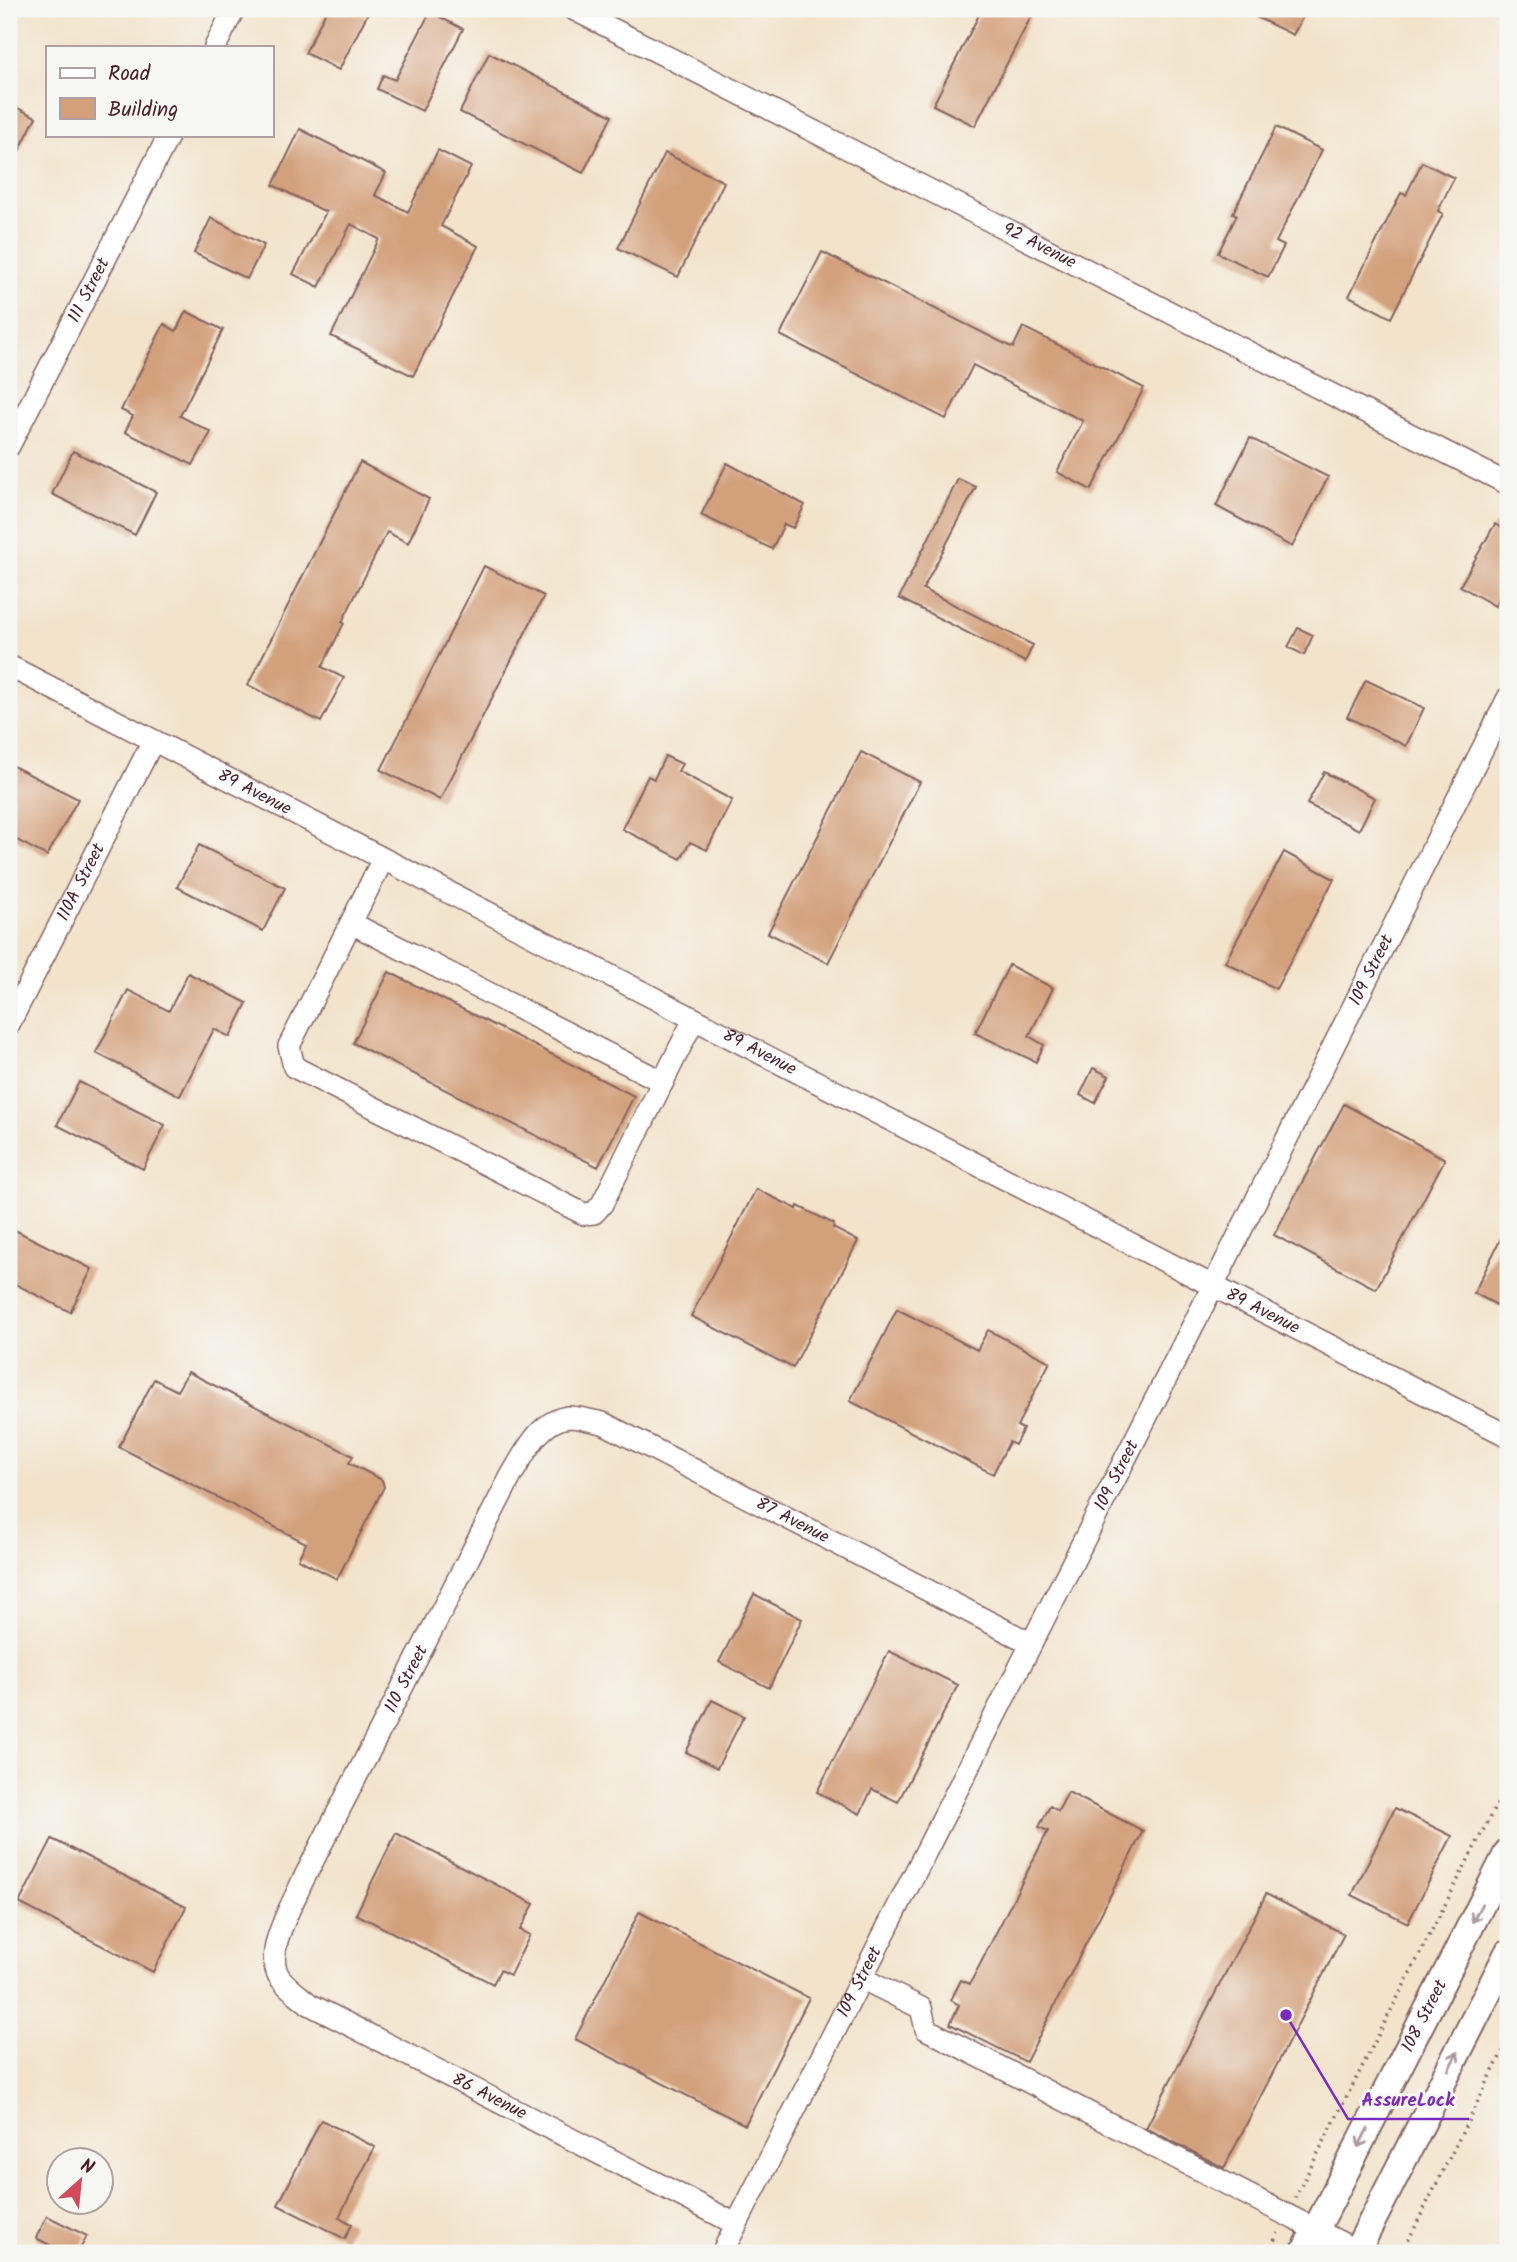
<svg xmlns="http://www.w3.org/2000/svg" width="1517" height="2262" font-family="Kalam,sans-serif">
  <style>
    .building { fill: #d3a07b }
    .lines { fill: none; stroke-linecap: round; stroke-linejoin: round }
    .minor-casing { stroke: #856463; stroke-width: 24 }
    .major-casing { stroke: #856463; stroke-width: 30 }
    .path { stroke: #856463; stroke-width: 3.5; stroke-dasharray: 2 5; stroke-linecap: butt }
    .minor { stroke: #fff; stroke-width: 21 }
    .major { stroke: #fff; stroke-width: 26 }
    .oneway { stroke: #ae9aa0 }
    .labels { text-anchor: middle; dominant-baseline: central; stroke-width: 6; stroke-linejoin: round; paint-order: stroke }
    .street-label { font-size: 18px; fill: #4a1f2b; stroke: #f6f6f2 }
    .leader { fill: none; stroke: #7b2cbf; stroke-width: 2.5 }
    .callout-dot { fill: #7b2cbf; stroke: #f6f6f2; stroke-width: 2.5 }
    .callout-label { font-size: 19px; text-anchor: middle; font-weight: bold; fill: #7b2cbf; stroke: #f6f6f2; stroke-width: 6; stroke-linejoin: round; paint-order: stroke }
  </style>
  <rect width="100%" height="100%" fill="#f6f6f2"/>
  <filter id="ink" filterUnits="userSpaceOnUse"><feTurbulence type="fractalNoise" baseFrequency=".0143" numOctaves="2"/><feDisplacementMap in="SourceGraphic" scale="14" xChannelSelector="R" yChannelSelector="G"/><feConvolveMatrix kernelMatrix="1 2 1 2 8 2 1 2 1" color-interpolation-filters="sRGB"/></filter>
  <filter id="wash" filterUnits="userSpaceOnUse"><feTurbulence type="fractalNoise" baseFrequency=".00686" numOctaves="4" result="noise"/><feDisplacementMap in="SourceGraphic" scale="28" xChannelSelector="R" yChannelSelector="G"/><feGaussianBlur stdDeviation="1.57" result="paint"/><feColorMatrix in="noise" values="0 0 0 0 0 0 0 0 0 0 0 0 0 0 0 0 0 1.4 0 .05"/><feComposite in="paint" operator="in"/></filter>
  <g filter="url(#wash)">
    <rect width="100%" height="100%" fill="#f2e3ca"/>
    <g id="blocks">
      <path class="building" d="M327,9h43l-31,61 -34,-17z
        M982,9h53l-60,117 -42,-21z
        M1240,9h67l-14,26z
        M430,12l33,17 -41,82 -45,-22 6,-14 12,5z
        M489,53l123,63 -29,57 -123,-61z
        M9,104l27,13 -27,54z
        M1276,127l46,23 -46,92 8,4 -16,31 -50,-24 19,-38 -4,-2z
        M300,129l86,44 -11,22 33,17 30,-62 33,17 -30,59 37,20 -65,130 -82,-40 48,-97 -28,-15 -32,63 -26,-13 33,-62 -53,-27z
        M665,153l59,29 -46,95 -60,-29z
        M1422,162l32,16 -16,33 5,3 -52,104 -42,-22 52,-103 5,2z
        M211,218l53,27 -17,34 -53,-26z
        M822,252l191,96 10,-21 121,61 -53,102 -34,-18 26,-51 -110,-56 -27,54 -166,-84z
        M186,311l37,19 -43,86 31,16 -18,33 -68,-33 8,-16 -12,-6 43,-86 12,7z
        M1250,438l78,39 -36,70 -76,-41z
        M73,451l83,41 -21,43 -83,-41z
        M360,462l69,37 -21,44 -21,-11 -45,90 2,1 -22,44 22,11 -23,44 -73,-37z
        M727,463l78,42 -12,23 -9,-4 -12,25 -71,-34z
        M958,479l18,8 -53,102 110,56 -8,17 -126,-64z
        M1495,524l13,8v50l-13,24 -35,-20z
        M484,566l60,30 -104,204 -59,-30z
        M1298,628l15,7 -9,20 -16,-8z
        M1366,680l58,28 -18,38 -59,-29z
        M861,752l59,30 -92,181 -60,-30z
        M665,756l17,8 -4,7 54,29 -25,50 -17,-8 -9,17 -59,-30 26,-53 6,3z
        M9,764l69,35 -31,57 -38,-20z
        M1324,772l51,26 -16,32 -52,-26z
        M199,845l86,43 -22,43 -86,-44z
        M1284,852l50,27 -58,110 -51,-27z
        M1009,965l44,23 -24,48 15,9 -8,17 -61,-29z
        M389,972l245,124 -36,71 -245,-124z
        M188,973l59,30 -17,34 -16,-8 -34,67 -84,-43 32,-63 41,21z
        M1093,1068l16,8 -14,27 -15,-8z
        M79,1082l86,43 -22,44 -86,-44z
        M1344,1104l101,55 -69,130 -102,-54z
        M756,1189l41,20 1,-3 36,18 -1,4 25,13 -65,127 -102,-52z
        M1508,1224v87l-34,-18z
        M9,1227l83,42 -22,43 -61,-31z
        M897,1309l80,41 11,-20 62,32 -33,64 6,3 -8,16 -6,-3 -16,32 -143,-73z
        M188,1372l165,84 -4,7 33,17 2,7 -47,92 -39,-20 8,-16 -187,-96 35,-68 23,12z
        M754,1594l48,25 -33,69 -50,-26z
        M889,1651l69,34 -60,117 -26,-13 -12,25 -43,-22z
        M712,1700l32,16 -27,52 -31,-16z
        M1068,1792l75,39 -117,231 -76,-38 9,-19 -8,-5 10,-20 9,4 78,-153 -9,-4 11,-21 8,5z
        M1395,1808l57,28 -44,87 -56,-28z
        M396,1833l138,71 -14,26 10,5 -20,40 -10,-5 -7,14 -137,-70z
        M52,1839l134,68 -33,65 -134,-69z
        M1266,1894l78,40 -120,234 -78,-40z
        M639,1912l170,86 -64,127 -170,-86z
        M321,2120l54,27 -36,70 13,7 -7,15 -67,-34z
        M47,2216l40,20 -9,17h-13l-29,-15z"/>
    </g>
  </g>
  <g filter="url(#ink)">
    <use href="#blocks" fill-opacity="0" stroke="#856463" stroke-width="2"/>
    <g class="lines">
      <defs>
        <g id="minor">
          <path id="s1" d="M573,9l935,475"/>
          <path d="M215,47l19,-38"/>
          <path id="s2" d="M9,446l160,-311"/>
          <path id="s3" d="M9,666l1204,620 295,150"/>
          <path d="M383,859l-94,187 5,21 290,147 10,-1 8,-9 92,-185"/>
          <path d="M351,923l312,159"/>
          <path id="s4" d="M9,1024l144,-283"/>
          <path d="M861,1978l60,30 5,21 431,222"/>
          <path id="s5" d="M736,2224l-427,-220c-9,-8 -21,-16 -28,-25 -20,-24 11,-73 21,-97l209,-406c13,-21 28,-56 58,-59 10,0 23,4 34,6l427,220"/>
          <path id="s6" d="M722,2253l491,-967 295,-588"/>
        </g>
        <g id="major">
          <path id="s7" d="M1304,2253l204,-401"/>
          <path d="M1356,2253l152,-300"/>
        </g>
      </defs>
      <use href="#minor" class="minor-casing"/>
      <use href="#major" class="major-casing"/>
      <path class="path" d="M1295,2198l197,-385 16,-27
        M1268,2253l10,-20
        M1402,2253l106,-212"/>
      <use href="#minor" class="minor"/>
      <use href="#major" class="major"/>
    </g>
    <defs><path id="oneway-shaft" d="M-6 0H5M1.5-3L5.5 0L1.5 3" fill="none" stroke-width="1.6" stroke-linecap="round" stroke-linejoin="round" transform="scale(1.75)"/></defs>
    <g class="oneway">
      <use href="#oneway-shaft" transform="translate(1477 1913) rotate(117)"/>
      <use href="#oneway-shaft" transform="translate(1453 2061) rotate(-63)"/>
      <use href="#oneway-shaft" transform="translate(1363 2138) rotate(117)"/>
    </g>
  </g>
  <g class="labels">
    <g class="street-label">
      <text stroke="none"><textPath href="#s1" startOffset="523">92 Avenue</textPath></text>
      <text stroke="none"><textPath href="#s2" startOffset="175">111 Street</textPath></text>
      <text stroke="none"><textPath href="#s3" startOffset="276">89 Avenue</textPath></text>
      <text stroke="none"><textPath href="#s4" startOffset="159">110A Street</textPath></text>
      <text stroke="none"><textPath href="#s6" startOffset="1438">109 Street</textPath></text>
      <text stroke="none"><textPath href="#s3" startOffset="844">89 Avenue</textPath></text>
      <text stroke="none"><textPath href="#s3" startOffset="1410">89 Avenue</textPath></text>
      <text stroke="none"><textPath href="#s6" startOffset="872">109 Street</textPath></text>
      <text stroke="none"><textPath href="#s5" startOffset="1412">87 Avenue</textPath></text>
      <text stroke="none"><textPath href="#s5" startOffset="850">110 Street</textPath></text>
      <text stroke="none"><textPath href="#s6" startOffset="304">109 Street</textPath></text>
      <text stroke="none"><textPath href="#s7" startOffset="266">108 Street</textPath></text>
      <text transform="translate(489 2097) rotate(27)">86 Avenue</text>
    </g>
  </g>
  <path class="leader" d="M1286 2015L1348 2119H1469"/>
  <circle class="callout-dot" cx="1286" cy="2015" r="7"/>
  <g class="callout-label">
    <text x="1408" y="2106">AssureLock</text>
  </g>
  <rect width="1517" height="2262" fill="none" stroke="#f6f6f2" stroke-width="35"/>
  <rect x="46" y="46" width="228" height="91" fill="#f6f6f2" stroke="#b1a0a2" stroke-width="2"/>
  <rect x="60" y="68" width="35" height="10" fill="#ffffff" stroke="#b1a0a2" stroke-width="2"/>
  <text x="108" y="80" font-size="21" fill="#4a1f2b">Road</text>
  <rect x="60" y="98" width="35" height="21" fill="#d3a07b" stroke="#b1a0a2" stroke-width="2"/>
  <text x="108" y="116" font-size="21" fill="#4a1f2b">Building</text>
  <g transform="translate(80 2181) rotate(27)"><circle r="33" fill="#f6f6f2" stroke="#b1a0a2" stroke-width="2"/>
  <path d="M0-5L12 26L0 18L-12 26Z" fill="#d1495b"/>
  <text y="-10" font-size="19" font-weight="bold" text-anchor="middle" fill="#4a1f2b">N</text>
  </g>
</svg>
